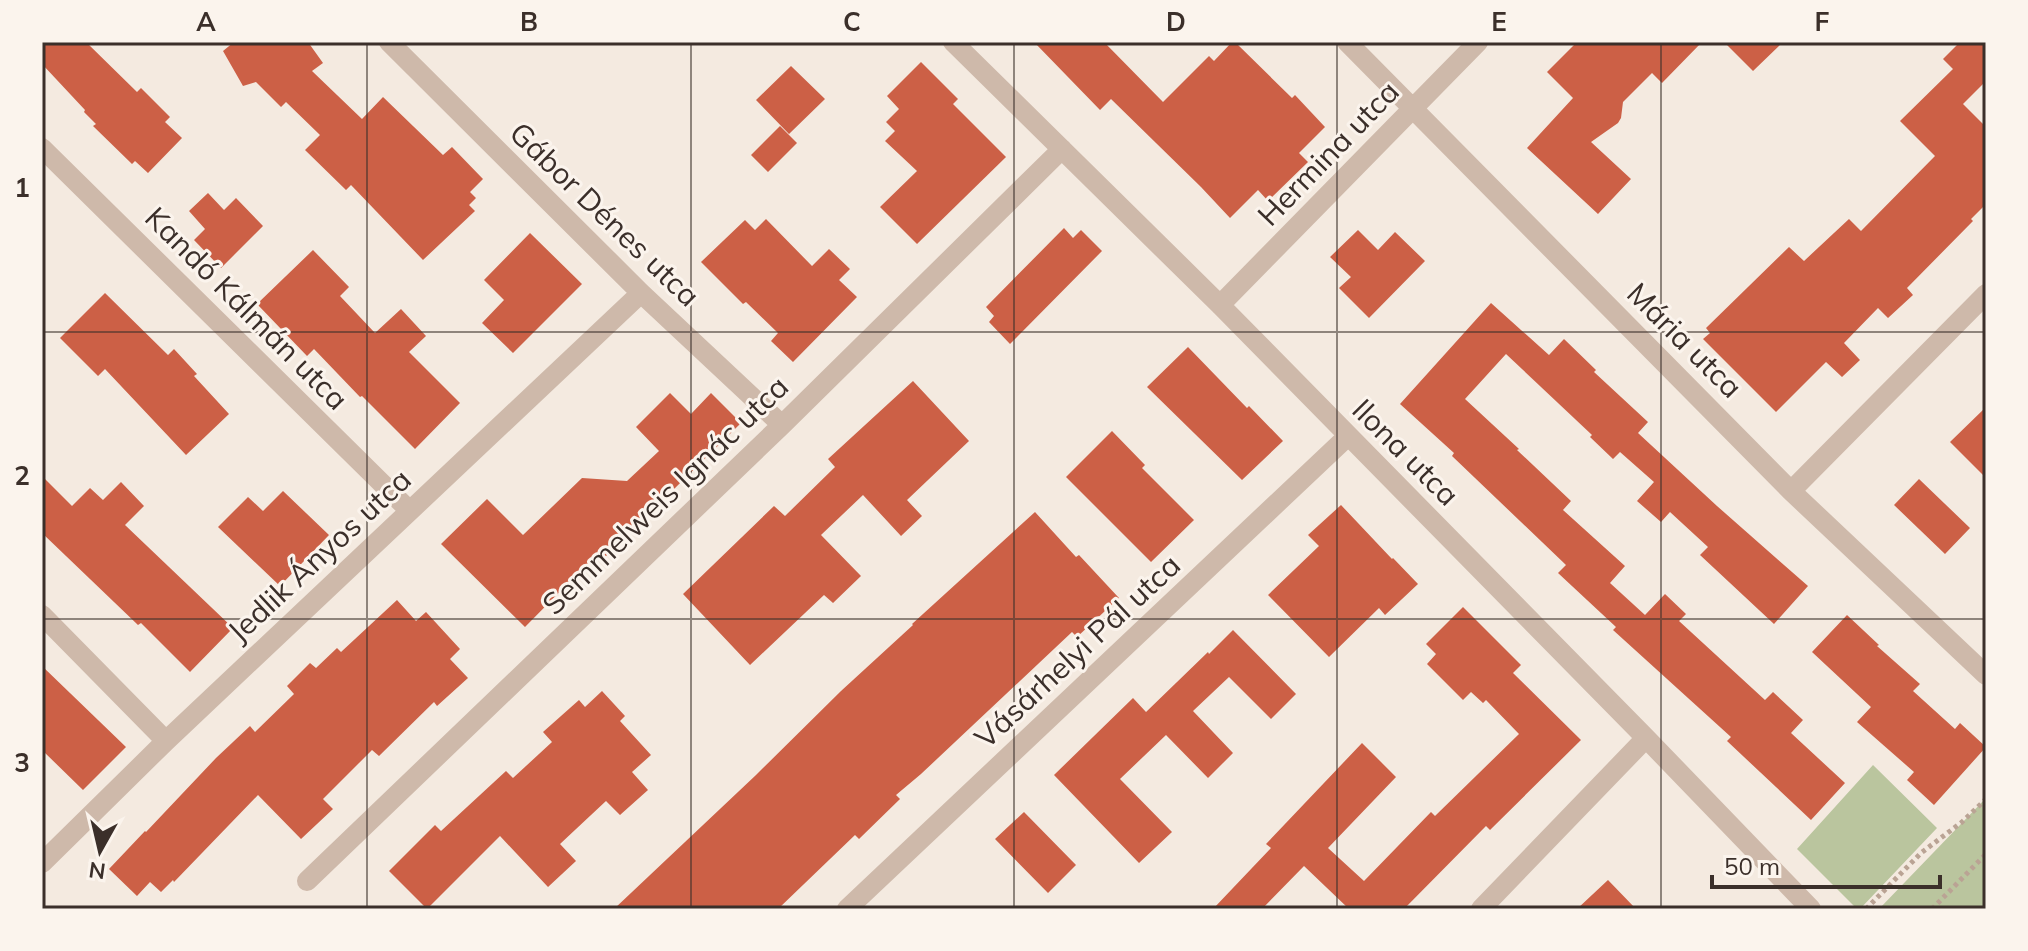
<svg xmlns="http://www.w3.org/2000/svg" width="2028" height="951" font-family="Mulish,sans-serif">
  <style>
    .green { fill: #bac59e }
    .building { fill: #cc6046 }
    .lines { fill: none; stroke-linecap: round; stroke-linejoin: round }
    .path { stroke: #baa394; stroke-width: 5; stroke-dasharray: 4 4; stroke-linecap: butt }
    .minor { stroke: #ceb9aa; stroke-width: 20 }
    .grid { fill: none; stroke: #3b2f2a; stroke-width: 2; stroke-opacity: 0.55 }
    .labels { text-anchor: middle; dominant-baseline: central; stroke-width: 6; stroke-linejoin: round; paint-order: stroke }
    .street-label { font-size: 30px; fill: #3b2f2a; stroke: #fbf4ed }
    .neatline { fill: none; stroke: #3b2f2a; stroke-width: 3 }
    .grid-label { font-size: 26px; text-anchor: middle; font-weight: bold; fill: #3b2f2a }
  </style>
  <rect width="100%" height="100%" fill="#f4eae0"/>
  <path class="green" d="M1873,765l64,63 -77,81h-3l-60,-60z
    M1986,798v111h-107z"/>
  <path class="building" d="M42,42h44l51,50 4,-4 29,29 -5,5 17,16 -34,35 -13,-12 -3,3 -39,-38 3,-2 -12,-12 1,-2 -43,-46z
    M234,42h74l15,21 -11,8 50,48 21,-22 60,58 9,-8 31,32 -13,13 6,6 -7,7 6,6 -52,49 -72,-75 -5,5 -41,-40 15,-15 -34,-33 -5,5 -25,-25 -13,4 -20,-35z
    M1034,42h70l59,60 46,-46 5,5 18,-19h3l57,56 3,-3 30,32 -26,26 9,9 -40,39 -10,-11 -28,28 -29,-31 -90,-88 -11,11z
    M1577,42h125l-40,41 -10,-10 -29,29 -2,16 -3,5 -27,19 40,37 -33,35 -71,-66 46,-50 -26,-26z
    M1724,42h59l-30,29z
    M1960,42h26v39l-23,23 23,23v77l-15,15 2,2 -66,67 6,7 -25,23 -10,-10 -34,35 16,17 -18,17 -16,-15 -50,50 -73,-73 7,-6 -4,-5 83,-81 15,14 45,-42 12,12 74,-75 -35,-35 53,-52 -10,-10z
    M921,62l37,37 -5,5 53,53 -89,87 -37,-37 37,-36 -32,-30 10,-10 -9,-9 13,-13 -12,-13z
    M791,66l34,33 -36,35 -33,-34z
    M780,126l17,17 -29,29 -17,-17z
    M208,193l16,17 12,-12 27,28 -42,42 -27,-28 11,-11 -16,-18z
    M766,219l46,47 17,-17 21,20 -11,11 18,17 -64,65 -22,-21 7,-8 -32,-31 -3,2 -42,-42 44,-42 10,10z
    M1064,228l9,10 8,-8 21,21 -92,93 -21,-22 5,-6 -8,-9z
    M1358,230l20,20 17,-18 30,29 -56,57 -30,-30 12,-11 -21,-20z
    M530,233l52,51 -69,69 -31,-30 22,-23 -20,-20z
    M313,250l36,37 -9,9 35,37 26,-24 25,27 -17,16 51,51 -45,46 -53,-53 -2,1 -46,-48 -7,7 -50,-52z
    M105,293l63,62 6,-6 23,25 -3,2 35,38 -43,41 -81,-86 -7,7 -38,-38z
    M1491,303l58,52 15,-16 32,31 -2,2 54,50 -10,11 79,73 91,80 -34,38 -74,-69 8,-8 -38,-35 -9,10 -24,-21 17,-19 -34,-30 -7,7 -23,-22 2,-2 -86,-81 -41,45 54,50 -2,1 54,51 -8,9 62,56 -15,17 35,32 20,-21 21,20 -7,7 86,79 8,-8 30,28 -12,13 54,50 -34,37 -84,-79 4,-4 -118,-107 3,-3 -58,-54 8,-8 -114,-109 2,-3 -54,-49z
    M1188,347l59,61 2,-2 34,35 -41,39 -95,-93z
    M913,381l56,60 -62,59 15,16 -21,20 -38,-41 -42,40 40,41 -28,27 -9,-8 -74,70 -67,-71 91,-88 11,10 50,-49 -7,-8z
    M670,393l21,21 20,-21 30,30 -139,137 -5,-6 -72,73 -84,-83 46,-45 36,36 59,-57 45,3 32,-30 -23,-24z
    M1986,407v71l-36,-36z
    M1112,431l33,34 -3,3 52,52 -43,42 -85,-85z
    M42,476l30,30 18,-18 13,12 18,-18 23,24 -19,19 108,103 -43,44 -49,-49 -3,2 -96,-92z
    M1919,479l51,49 -25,26 -51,-49z
    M283,491l46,44 -49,51 -62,-59 30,-30 15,14z
    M1341,505l51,54 1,-1 25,26 -33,31 -6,-7 -50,49 -61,-62 51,-49 -11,-11z
    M1035,512l41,45 3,-2 40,43 -42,39 -5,-5 -151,142 -25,21 4,4 -41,40 -4,-4 -77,74h-164l142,-134 85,-84 72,-66 -1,-1z
    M397,600l19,21 10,-9 34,37 -10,10 18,19 -31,28 -3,-4 -55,54 -7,-6 -49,49 10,10 -32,30 -43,-44 -84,87 -1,-2 -12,12 -11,-10 -13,14 -28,-27 36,-38 1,1 70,-74 34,-32 5,6 39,-38 -7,-8 23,-23 6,5 21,-20 4,4z
    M1463,607l58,58 -8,8 68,67 -91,90 -4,-4 -82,83h-55l-45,-43 -42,43h-49l58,-61 -5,-4 96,-101 34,34 -68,71 36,33 67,-69 4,4 84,-82 -33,-34 -3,3 -12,-11 -8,8 -36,-36 9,-10 -10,-10z
    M1847,615l32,30 -2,1 43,38 -7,7 42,38 5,-6 26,24 -52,58 -27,-25 7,-8 -57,-50 14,-15 -59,-55z
    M1233,630l63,64 -25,25 -42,-42 -36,34 40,42 -25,25 -42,-43 -46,44 52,53 -33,31 -85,-88 79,-77 13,14 62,-60 1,2z
    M42,666l84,81 -43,43 -41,-40z
    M602,691l23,25 -5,5 31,34 -19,17 16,18 -28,25 -14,-14 -46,43 16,17 -28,26 -48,-51 -73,73 -38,-38 46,-46 6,6 65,-60 7,7 39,-36 -9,-10 36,-32 6,7z
    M1024,812l52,53 -28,28 -53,-54z
    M1608,880l28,29h-59z"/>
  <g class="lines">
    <path class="path" d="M1866,909l55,-56 41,-31 24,-23
      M1932,909l54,-55"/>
    <path class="minor" d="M389,42l252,251 141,132
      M953,42l267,263 426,433 165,171
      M1347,42l444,449 195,184
      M42,148l368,363
      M1220,305l258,-263
      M1791,491l195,-197
      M42,615l124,126
      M42,863l124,-122 475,-448
      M307,881l475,-456 280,-276
      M847,909l501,-473
      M1481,909l165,-171"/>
  </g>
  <path class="grid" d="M367,42v867M691,42v867M1014,42v867M1337,42v867M1661,42v867M42,332h1944M42,619h1944"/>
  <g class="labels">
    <g class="street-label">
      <text transform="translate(1328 153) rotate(-46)">Hermina utca</text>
      <text transform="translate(605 214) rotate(44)">Gábor Dénes utca</text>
      <text transform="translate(247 308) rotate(45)">Kandó Kálmán utca</text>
      <text transform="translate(1685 340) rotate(45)">Mária utca</text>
      <text transform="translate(1406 452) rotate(45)">Ilona utca</text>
      <text transform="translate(665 495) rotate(-44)">Semmelweis Ignác utca</text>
      <text transform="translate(319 555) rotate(-43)">Jedlik Ányos utca</text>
      <text transform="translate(1077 651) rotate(-43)">Vásárhelyi Pál utca</text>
    </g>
  </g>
  <rect width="2028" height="951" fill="none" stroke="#fbf4ed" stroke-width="88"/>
  <g transform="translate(100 851) rotate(188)" stroke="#fbf4ed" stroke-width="6" paint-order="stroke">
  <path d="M0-6L14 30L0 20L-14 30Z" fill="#3b2f2a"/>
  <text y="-12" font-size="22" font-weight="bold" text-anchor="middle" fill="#3b2f2a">N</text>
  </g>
  <path d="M1712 875v12h228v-12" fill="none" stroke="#3b2f2a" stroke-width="4"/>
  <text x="1724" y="875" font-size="24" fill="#3b2f2a" stroke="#fbf4ed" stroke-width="6" paint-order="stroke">50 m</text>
  <rect x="44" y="44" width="1940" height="863" class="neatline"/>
  <g class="grid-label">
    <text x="206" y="31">A</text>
    <text x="529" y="31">B</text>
    <text x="852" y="31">C</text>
    <text x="1176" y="31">D</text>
    <text x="1499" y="31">E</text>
    <text x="1822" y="31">F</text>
    <text x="22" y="197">1</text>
    <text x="22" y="485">2</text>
    <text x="22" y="772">3</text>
  </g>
</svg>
